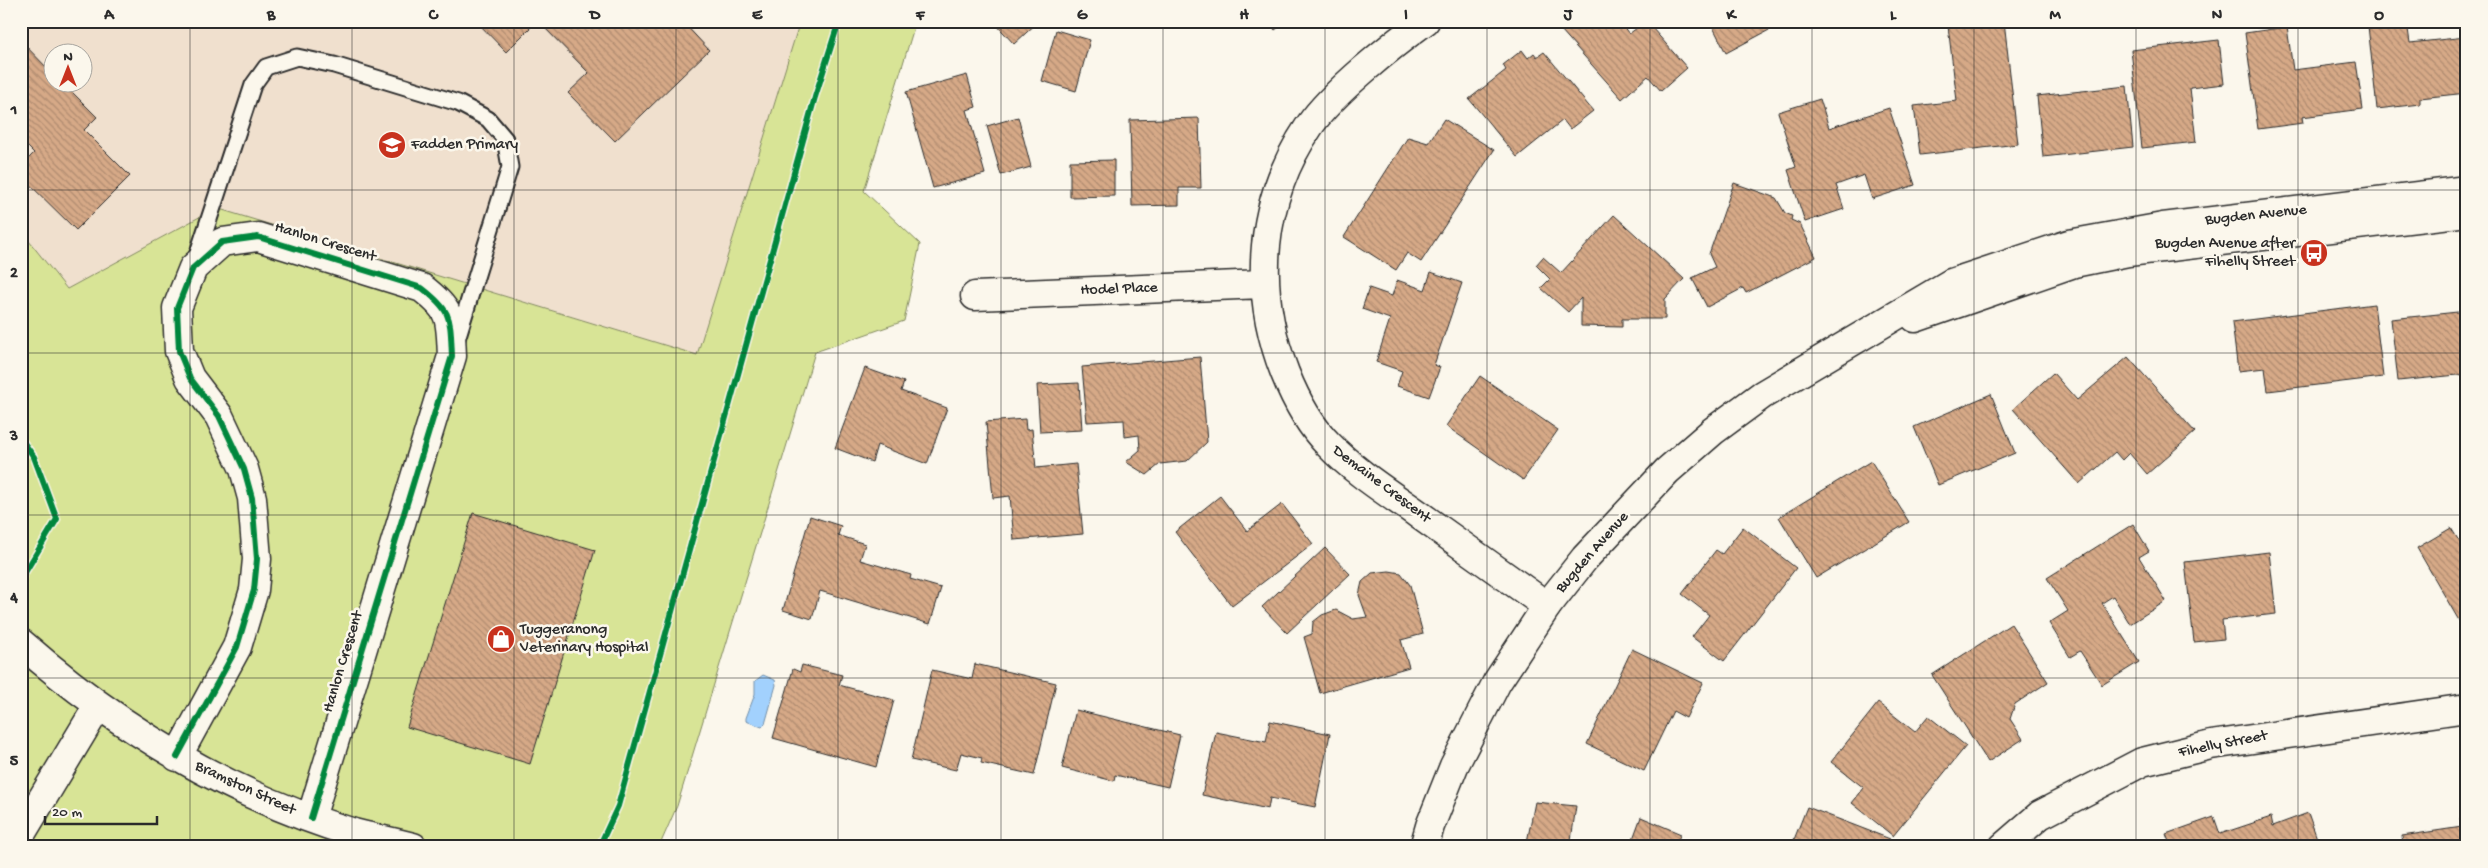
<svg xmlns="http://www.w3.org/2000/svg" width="2488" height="868" font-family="'Gochi Hand',sans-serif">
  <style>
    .built { fill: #f0e0ce; fill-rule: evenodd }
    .park { fill: #d8e496; stroke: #828860 }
    .water { fill: #a2d1fd; stroke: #728fa9 }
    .building { fill: url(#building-back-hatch); stroke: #2b2b2b }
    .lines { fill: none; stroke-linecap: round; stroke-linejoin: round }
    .service-casing { stroke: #2b2b2b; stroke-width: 19 }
    .minor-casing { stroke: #2b2b2b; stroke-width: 31 }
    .tertiary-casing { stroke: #2b2b2b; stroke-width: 31 }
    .service { stroke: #fbf7ec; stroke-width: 15 }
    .minor { stroke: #fbf7ec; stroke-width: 28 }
    .tertiary { stroke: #fbf7ec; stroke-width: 28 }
    .cycleway-casing { stroke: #fbf7ec; stroke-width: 9 }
    .cycleway { stroke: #00873e; stroke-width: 6 }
    .grid { fill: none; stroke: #2b2b2b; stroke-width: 1; stroke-opacity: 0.55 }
    .labels { text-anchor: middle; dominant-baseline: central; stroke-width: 5; stroke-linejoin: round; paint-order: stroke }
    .poi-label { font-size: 16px; fill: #2b2b2b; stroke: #fbf7ec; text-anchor: start }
    .street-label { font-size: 16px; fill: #2b2b2b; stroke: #fbf7ec }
    .neatline { fill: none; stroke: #2b2b2b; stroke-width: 2 }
    .grid-label { font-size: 16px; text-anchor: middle; font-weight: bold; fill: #2b2b2b }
  </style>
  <defs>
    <pattern id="building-back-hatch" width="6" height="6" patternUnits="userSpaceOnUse" patternTransform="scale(1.25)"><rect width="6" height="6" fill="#d6a987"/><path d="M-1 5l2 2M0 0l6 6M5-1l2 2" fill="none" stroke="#ae8a6f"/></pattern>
  </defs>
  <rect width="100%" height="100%" fill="#fbf7ec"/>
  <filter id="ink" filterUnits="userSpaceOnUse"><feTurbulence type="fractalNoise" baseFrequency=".02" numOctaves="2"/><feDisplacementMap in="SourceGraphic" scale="10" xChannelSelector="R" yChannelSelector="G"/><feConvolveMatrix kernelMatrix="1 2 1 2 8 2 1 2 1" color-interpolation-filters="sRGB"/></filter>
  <g filter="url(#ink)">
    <path class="built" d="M21,21h779l-103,334 -481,-147 -149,81 -46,-58zM52,52h30v30h-30z"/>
    <path class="park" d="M800,21h116l-52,170 56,53 -16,77 -89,31 -138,454 -18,41h-638v-616l46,58 149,-81 481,147z"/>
    <path class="water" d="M763,675l12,5 1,5 -11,39 -3,3 -16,-6v-3l9,-24v-13z"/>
    <path class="building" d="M476,21h61l-31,31z
      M538,21h144l27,29 -94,91 -47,-48 21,-20z
      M993,21h46l-25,23z
      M1177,21h10l-6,5z
      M1268,21h19l-12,9z
      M1571,21h48l10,13 17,-13 41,47 -26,23 -13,-15 -26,23 -61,-69z
      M1710,21h76l-60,32z
      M1992,21h12l14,123 -98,11 -6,-49 43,-5 -9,-75z
      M2407,22l3,21 56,-6 1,56 -47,5v6l-43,5 -9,-83z
      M2287,27l6,43 63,-8 7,47 -61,8 1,6 -45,6 -13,-96z
      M1056,30l34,10 -14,51 -34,-10z
      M2219,40l5,44 -34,4 6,54 -54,6 -11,-98z
      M21,41l31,32v9h10l35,35 -13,13 46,46 -54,54 -55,-54v-10l13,-13 -13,-13z
      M1522,50l6,8 6,-5 3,4 7,-5 49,59 -23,18 -7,-9 -46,37 -48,-58 37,-29 -3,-5z
      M967,75l9,32 -9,3 18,64 -52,14 -27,-96z
      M2127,86l6,61 -90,10 -6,-61z
      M1820,99l9,29 60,-20 26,77 -43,14 -8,-24 -28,10 8,24 -39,13 -17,-52 8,-3 -18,-55z
      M1018,117l13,50 -30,8 -14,-49z
      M1199,118l2,70h-22v17l-47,1 -2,-86z
      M1444,119l50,31 -73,112 -14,-9 -11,17 -52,-33 64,-100 20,6z
      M1114,160v36l-44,1v-36z
      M1734,183l42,15 9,15 7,3 -1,4 9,4 16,33 -70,36 -3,-5 -36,19 -15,-29 23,-11 -6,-13z
      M1614,215l70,64 -19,20v20h-43v8l-41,-1v-28l-13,14 -27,-24 9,-9 -14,-14 7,-8 18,16z
      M1431,272l31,11 -28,82 6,2 -11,30 -32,-11 5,-15 -26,-9 14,-43 -28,-10 7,-21 23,8 5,-16 28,10z
      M2374,304l9,73 -115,14 -3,-23 -27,3 -6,-49z
      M2467,311v63l-69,7 -7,-62z
      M1200,357l7,85 -20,19 -27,3 -13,11 -21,-13 14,-12 -1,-15 -14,2 -1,-17 -37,2 -5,-55z
      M2128,357l67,75 -48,42 -18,-21 -7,7 -7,-8 -36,32 -66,-75 40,-36 24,27z
      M865,368l39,14 -3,9 46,17 -20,56 -50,-19 -5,17 -37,-14z
      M1480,376l78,54 -35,50 -77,-54z
      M1079,383l3,47 -42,2 -3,-47z
      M1991,394l24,59 -77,32 -24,-58z
      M1025,419l1,11 6,-1 4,39 40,-4 7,70 -69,6 -4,-44 -17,2 -7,-76z
      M1871,461l38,61 -93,56 -37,-61z
      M1220,496l27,35 35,-27 31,40 -81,62 -57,-74z
      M473,513l122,37 -65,214 -123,-37z
      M810,516l31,10 -3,9 27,9 -5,16 51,15 -1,4 31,9 -11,36 -110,-33 -8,28 -29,-9z
      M2133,524l16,27 -10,6 27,44 -36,23 -17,-28 -11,7 37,59 -37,23 -22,-34 -10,6 -21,-34 19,-12 -21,-33z
      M1743,527l53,41 -72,93 -32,-24 17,-22 -27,-21 34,-44 6,4z
      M2451,528l16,26v67l-6,3 -44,-76z
      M1325,548l25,26 -63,59 -25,-26z
      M2269,552l7,62 -54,6 2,19 -30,3 -9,-80z
      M1389,571l12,2 9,12 13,49 -22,6 8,27 -89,26 -16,-56 8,-3 1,-12 9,-7 14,-5 17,9 14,-2 -8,-22 3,-13 10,-9z
      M2011,624l37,58 -33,22 -5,15 13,20 -35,23 -56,-87z
      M1632,649l71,34 -17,35 -13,-7 -29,60 -57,-27z
      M975,664l81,19 -22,92 -53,-12 1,-5 -21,-5 -5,17 -45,-10 21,-90 40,9z
      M802,665l40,10 -3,10 55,15 -18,67 -103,-29 20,-69 7,3z
      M1878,703l37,29 13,-16 38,30 -73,90 -41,-33 12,-15 -33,-26z
      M1076,710l104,25 -12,52 -53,-12 -1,6 -52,-13z
      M1270,721l60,13 -15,73 -45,-9 -2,11 -66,-14 14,-63 50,10z
      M1535,802l41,4 -6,41h-44z
      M1807,807l83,32 -3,8h-96z
      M2308,813l12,34h-149l-5,-13 48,-17 6,17 51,-17 2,9z
      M1641,817l40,17 -7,13h-44z
      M2467,817v30h-64l-1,-11 60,-9 -2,-9z"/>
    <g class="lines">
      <defs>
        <path id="service" d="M195,262l58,-177 13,-18 31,-10 37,8 124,38 30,16 17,20 5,28 -53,172"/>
        <path id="minor" d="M1425,21c-33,24 -92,71 -115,104 -51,75 -58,164 -25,248 10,25 24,52 44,72 26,27 58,47 89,69 43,31 86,61 129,92
          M975,296l288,-12
          M21,643c97,85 210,153 333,190 20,5 40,9 59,14
          M177,757l60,-110 17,-57 3,-31 -5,-61 -8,-29 -25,-53 -29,-38 -11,-27 -2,-43 16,-40 29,-26 36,-5 164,51c31,24 28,30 30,68l-141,462
          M21,834l77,-128
          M2003,847l37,-32 102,-53 69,-17 256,-37"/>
        <path id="tertiary" d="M1915,318l159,-55 54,-11 339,-40
          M1424,847l6,-21 24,-60 43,-84 50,-76 38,-48 82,-87 46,-40 49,-36 189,-112 118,-39 94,-17 304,-37"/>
      </defs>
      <use href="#service" class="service-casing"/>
      <use href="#minor" class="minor-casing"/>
      <use href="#tertiary" class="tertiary-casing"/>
      <use href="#service" class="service"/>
      <use href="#minor" class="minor"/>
      <use href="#tertiary" class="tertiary"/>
      <defs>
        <path id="cycleway" d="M21,439l13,18 23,62 -36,60
          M177,757l60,-110 17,-57 3,-31 -5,-61 -8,-29 -25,-53 -29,-38 -11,-27 -2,-43 16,-40 29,-26 36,-5 164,51c31,24 28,30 30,68l-141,462
          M599,847l19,-41 197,-709 24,-76"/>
      </defs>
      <use href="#cycleway" class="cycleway-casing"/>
      <use href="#cycleway" class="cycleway"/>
    </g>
  </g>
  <path class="grid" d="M190,21v826M352,21v826M514,21v826M676,21v826M838,21v826M1001,21v826M1163,21v826M1325,21v826M1487,21v826M1650,21v826M1812,21v826M1974,21v826M2136,21v826M2298,21v826M21,190h2446M21,353h2446M21,515h2446M21,678h2446"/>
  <defs>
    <symbol id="school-disc" viewBox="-11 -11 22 22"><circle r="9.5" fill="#c8321e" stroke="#fbf7ec"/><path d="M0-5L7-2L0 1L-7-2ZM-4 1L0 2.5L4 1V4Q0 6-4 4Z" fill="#fff"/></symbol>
    <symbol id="bus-disc" viewBox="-11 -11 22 22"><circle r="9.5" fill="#c8321e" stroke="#fbf7ec"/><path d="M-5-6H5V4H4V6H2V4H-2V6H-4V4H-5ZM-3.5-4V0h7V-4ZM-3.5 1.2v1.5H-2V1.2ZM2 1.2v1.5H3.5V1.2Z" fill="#fff"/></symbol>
    <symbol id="shop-disc" viewBox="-11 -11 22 22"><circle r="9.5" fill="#c8321e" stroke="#fbf7ec"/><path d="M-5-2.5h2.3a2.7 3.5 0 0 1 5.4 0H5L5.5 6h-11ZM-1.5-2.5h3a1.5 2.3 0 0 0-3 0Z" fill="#fff"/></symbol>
  </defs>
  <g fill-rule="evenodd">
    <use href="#school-disc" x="376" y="129" width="32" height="32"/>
    <use href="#bus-disc" x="2298" y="237" width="32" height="32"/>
    <use href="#shop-disc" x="485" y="623" width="32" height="32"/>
  </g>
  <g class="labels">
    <g class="poi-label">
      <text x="411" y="145">Fadden Primary</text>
      <text x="2295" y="244" text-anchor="end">Bugden Avenue after<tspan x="2295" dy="18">Fihelly Street</tspan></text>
      <text x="520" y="630">Tuggeranong<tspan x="520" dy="18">Veterinary Hospital</tspan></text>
    </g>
    <g class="street-label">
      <text transform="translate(2256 216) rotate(-6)">Bugden Avenue</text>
      <text transform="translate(325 243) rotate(17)">Hanlon Crescent</text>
      <text transform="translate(1119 290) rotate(-2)">Hodel Place</text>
      <text transform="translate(1381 485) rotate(37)">Demaine Crescent</text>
      <text transform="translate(1593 553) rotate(-49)">Bugden Avenue</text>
      <text transform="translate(344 662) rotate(-73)">Hanlon Crescent</text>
      <text transform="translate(2223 745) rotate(-11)">Fihelly Street</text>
      <text transform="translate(245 789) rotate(25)">Bramston Street</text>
    </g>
  </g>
  <rect width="2488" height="868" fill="none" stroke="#fbf7ec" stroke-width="55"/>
  <g transform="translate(68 68)"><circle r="24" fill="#fbf7ec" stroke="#a8a59f"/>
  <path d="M0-4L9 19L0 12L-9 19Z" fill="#c8321e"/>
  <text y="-8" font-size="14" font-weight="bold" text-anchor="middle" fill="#2b2b2b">N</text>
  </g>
  <path d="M45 816v8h112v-8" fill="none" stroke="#2b2b2b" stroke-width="2.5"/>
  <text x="52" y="816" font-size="15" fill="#2b2b2b" stroke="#fbf7ec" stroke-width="4" paint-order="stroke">20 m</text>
  <rect x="28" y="28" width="2432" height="812" class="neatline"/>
  <g class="grid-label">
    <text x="109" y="19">A</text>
    <text x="271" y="19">B</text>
    <text x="433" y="19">C</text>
    <text x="595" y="19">D</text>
    <text x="757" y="19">E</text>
    <text x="920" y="19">F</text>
    <text x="1082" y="19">G</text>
    <text x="1244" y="19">H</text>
    <text x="1406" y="19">I</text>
    <text x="1568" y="19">J</text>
    <text x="1731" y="19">K</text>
    <text x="1893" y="19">L</text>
    <text x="2055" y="19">M</text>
    <text x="2217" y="19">N</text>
    <text x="2379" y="19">O</text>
    <text x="14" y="114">1</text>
    <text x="14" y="277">2</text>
    <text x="14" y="440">3</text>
    <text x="14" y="602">4</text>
    <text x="14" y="765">5</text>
  </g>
</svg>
